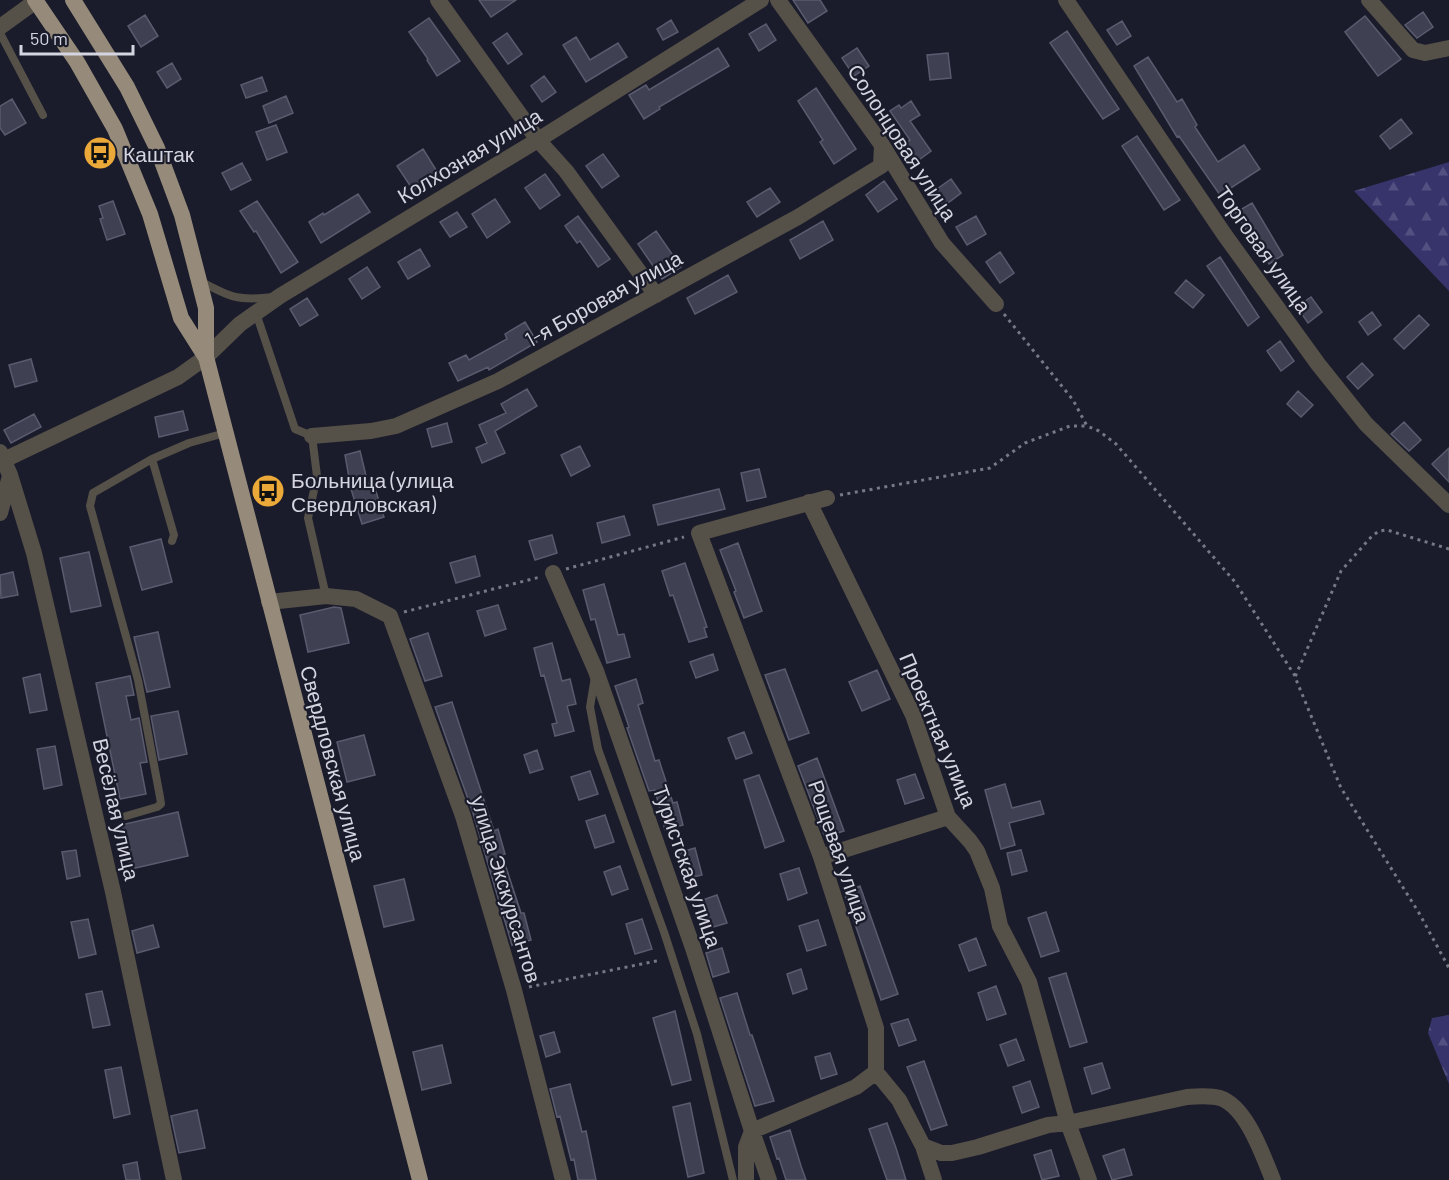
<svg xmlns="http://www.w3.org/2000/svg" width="1449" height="1180" font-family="Barlow,sans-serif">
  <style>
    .forest { fill: url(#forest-firs) }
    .building { fill: #3f4052; stroke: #5a5b6e; stroke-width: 1.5 }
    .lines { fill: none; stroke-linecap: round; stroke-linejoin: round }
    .path { stroke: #777885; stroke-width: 3; stroke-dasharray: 3 4.5; stroke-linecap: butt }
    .service { stroke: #555048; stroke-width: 8 }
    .minor { stroke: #555048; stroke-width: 16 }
    .trunk { stroke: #968b7a; stroke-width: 16 }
    .labels { text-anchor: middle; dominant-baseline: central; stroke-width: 4.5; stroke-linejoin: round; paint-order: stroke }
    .street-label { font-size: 21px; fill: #d4d5e0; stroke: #1b1c2b }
    .poi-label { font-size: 21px; fill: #d4d5e0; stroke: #1b1c2b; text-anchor: start }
  </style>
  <defs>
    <pattern id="forest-firs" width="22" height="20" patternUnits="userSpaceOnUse" patternTransform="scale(1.5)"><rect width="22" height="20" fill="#36346b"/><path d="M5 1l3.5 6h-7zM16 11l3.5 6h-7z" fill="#525080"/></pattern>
  </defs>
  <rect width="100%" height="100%" fill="#1b1c2b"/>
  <path class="forest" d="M1449,162v129l-95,-100z
    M1449,1015v69l-21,-51 4,-15z"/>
  <path class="building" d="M479,0h37l-25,17z
    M793,0h27l7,11 -19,12z
    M1423,12l10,15 -16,11 -12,-13z
    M145,15l13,21 -17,11 -13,-21z
    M1365,16l36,43 -23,17 -33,-44z
    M429,18l31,43 -23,15 -10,-16 1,-1 -19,-27z
    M671,20l7,12 -15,8 -6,-11z
    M1122,21l9,15 -14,9 -10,-15z
    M766,24l10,16 -17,11 -10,-17z
    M1067,31l52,78 -16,10 -53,-76z
    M507,33l15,21 -14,10 -15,-21z
    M576,37l14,23 28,-17 9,14 -41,25 -23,-37z
    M718,48l11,18 -70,41 1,2 -16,10 -15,-24 17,-10 3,5z
    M857,48l12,18 -15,10 -12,-18z
    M948,53l3,25 -21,2 -3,-25z
    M1148,57l29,45 5,-3 15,26 -2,2 23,35 26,-17 16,24 -40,26 -41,-59 -2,1 -43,-71z
    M172,63l9,16 -14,9 -10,-16z
    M544,76l12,16 -14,10 -11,-16z
    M262,77l5,14 -21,7 -5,-13z
    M816,88l40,61 -22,15 -14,-22 3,-2 -25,-39z
    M286,96l7,17 -24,10 -6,-17z
    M12,99l14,24 -21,12 -5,-7v-22z
    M911,101l9,14 -10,6 21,30 -15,11 -12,-18 6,-4 -20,-29 9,-6 2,3z
    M1401,119l11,14 -22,16 -10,-13z
    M276,125l11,27 -20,8 -11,-28z
    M1137,136l43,64 -16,10 -42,-64z
    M423,149l15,24 -25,17 -16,-24z
    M603,154l16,22 -17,12 -16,-22z
    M242,163l9,17 -20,10 -9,-17z
    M545,174l15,21 -20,14 -15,-21z
    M951,179l10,14 -17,13 -11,-14z
    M884,181l13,18 -19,13 -12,-17z
    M770,188l10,14 -23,15 -10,-15z
    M358,194l12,18 -49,31 -12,-21 14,-9 1,2z
    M495,199l15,23 -23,16 -15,-24z
    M113,201l12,33 -18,6 -7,-21 3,-1 -4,-12z
    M257,201l41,61 -17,11 -25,-42 -2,1 -14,-21z
    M1252,203l31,52 -14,9 -34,-51z
    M457,212l10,15 -17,10 -10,-15z
    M578,216l32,43 -12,8 -18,-26 -3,2 -12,-17z
    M976,216l10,18 -19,11 -11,-18z
    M823,221l10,19 -33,19 -10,-19z
    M656,231l25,36 -19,12 -24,-35z
    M420,249l10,17 -22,13 -10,-17z
    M1000,252l14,21 -14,10 -14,-21z
    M1220,257l39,60 -11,9 -41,-60z
    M367,267l13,20 -18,12 -13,-20z
    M728,275l9,17 -42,22 -8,-16z
    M1186,280l18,15 -11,13 -18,-15z
    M1311,297l11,15 -14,11 -11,-16z
    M307,298l11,17 -18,11 -10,-17z
    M1372,312l9,13 -13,10 -9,-13z
    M1419,315l10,10 -25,24 -10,-10z
    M525,322l12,20 -48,28 -1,-3 -30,14 -9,-18 17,-8 3,5 38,-21 -2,-5z
    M1280,341l14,20 -13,10 -14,-20z
    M31,359l6,22 -22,6 -6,-22z
    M1362,363l11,12 -15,14 -11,-12z
    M527,389l10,17 -42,25 10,22 -23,10 -6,-15 11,-5 -8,-18 27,-12 -5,-9z
    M1298,391l15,14 -12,12 -14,-13z
    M183,411l5,19 -29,7 -4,-20z
    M34,414l7,13 -30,16 -7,-13z
    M1404,422l17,18 -12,11 -18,-17z
    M447,423l5,19 -20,5 -5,-18z
    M580,446l10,20 -19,10 -10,-21z
    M1449,448v34l-17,-18z
    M360,451l8,33 5,-2 11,35 -22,7 -11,-35 -6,-34z
    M759,469l7,28 -19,4 -6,-28z
    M719,489l6,20 -67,16 -5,-20z
    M624,516l6,19 -28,8 -5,-20z
    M552,535l5,18 -22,7 -6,-19z
    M161,539l11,43 -30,8 -12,-43z
    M738,543l24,68 -18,7 -10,-26 2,-1 -16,-41z
    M89,552l12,54 -30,6 -11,-54z
    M475,556l5,20 -24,7 -6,-20z
    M685,563l22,64 -3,1 3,9 -18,5 -16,-47 -3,1 -8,-25z
    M13,572l5,23 -17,3 -1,-23z
    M604,584l14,51 6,-1 6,23 -23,6 -12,-44 -4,1 -8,-30z
    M498,605l8,24 -21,7 -8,-25z
    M334,607l7,1 8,35 -41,9 -8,-37z
    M158,632l12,55 -23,5 -13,-55z
    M428,633l14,43 -17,5 -15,-42z
    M552,643l10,38 8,-2 6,25 -9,2 7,25 -19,5 -3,-12 5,-1 -13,-48 -3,1 -7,-28z
    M713,654l5,16 -22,8 -6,-16z
    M785,669l24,64 -20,7 -24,-65z
    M877,670l13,29 -28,12 -13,-29z
    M40,674l7,36 -17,3 -7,-35z
    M130,676l4,19 -8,1 5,24 8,-2 8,44 -7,1 6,31 -26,5 -24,-116z
    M636,679l7,24 -5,2 17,56 4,-1 14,43 4,-1 6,23 -18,5 -10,-40 -6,1 -22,-63 2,-1 -14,-41z
    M452,702l42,129 4,-2 7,25 -3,1 19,58h3l7,27 -19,5 -39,-132 -38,-106z
    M178,711l9,43 -28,6 -8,-44z
    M744,732l8,21 -16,6 -8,-21z
    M364,735l11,40 -28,7 -10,-40z
    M55,746l7,39 -18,4 -7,-40z
    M537,750l6,19 -13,4 -6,-18z
    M817,758l27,73 -19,6 -27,-71z
    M590,771l8,23 -19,6 -8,-23z
    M915,774l9,24 -19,6 -8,-24z
    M759,775l25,66 -19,7 -21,-68z
    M1005,784l7,24 28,-7 4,13 -35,9 6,22 -14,4 -16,-59z
    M178,812l10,44 -57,13 -10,-44z
    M605,815l9,27 -19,6 -9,-27z
    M695,848l7,27 -17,4 -7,-26z
    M76,850l4,26 -13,3 -5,-27z
    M1021,850l6,21 -15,4 -5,-22z
    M620,866l8,23 -16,6 -8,-23z
    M799,868l8,25 -19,7 -8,-26z
    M404,879l10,41 -30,7 -10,-41z
    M860,886l38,108 -17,6 -37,-108z
    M717,895l10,28 -21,6 -9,-27z
    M1046,912l13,39 -18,6 -13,-39z
    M88,919l8,35 -17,4 -8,-36z
    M642,919l10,30 -17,5 -9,-30z
    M818,920l8,25 -19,6 -8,-25z
    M153,925l6,22 -22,6 -5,-22z
    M976,938l10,27 -17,6 -10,-26z
    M722,948l7,24 -16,5 -7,-24z
    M801,969l6,20 -14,5 -6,-20z
    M1066,973l21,69 -17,5 -21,-69z
    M996,986l10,28 -19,6 -9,-27z
    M102,991l8,34 -17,3 -7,-34z
    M737,993l13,42h2l22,66 -19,5 -35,-108z
    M675,1011l16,69 -19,5 -19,-67z
    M908,1019l8,21 -17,6 -8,-22z
    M554,1032l6,20 -14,5 -6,-21z
    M1016,1039l8,21 -16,6 -8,-21z
    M442,1045l9,38 -29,7 -9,-38z
    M830,1053l7,21 -16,5 -6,-22z
    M924,1061l23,64 -16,5 -24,-63z
    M1102,1063l8,25 -18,6 -8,-26z
    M121,1067l9,47 -16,4 -9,-48z
    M1030,1081l9,26 -17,6 -9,-26z
    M570,1084l12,48 4,-1 10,49h-18l-4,-21 -3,1 -11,-44 -3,1 -7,-28z
    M690,1103l14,70 -16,4 -15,-70z
    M197,1110l8,38 -26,5 -8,-37z
    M887,1123l9,25 10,32h-19l-18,-51z
    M790,1130l11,36 5,14h-20l-7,-22 -2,1 -7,-22z
    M1124,1149l8,26 -20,5 -9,-24z
    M1051,1150l8,26 -17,4 -8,-25z
    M137,1162l3,18h-14l-3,-15z"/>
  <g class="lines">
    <path class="path" d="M1004,314l69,86 14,26 12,5 17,13 119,138 60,94
      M840,495l150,-27 35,-25 45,-17h17
      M1449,549l-62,-19 -8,1 -7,5 -31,35 -46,106 46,111 78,125 30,55
      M566,569l118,-32
      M404,612l136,-35
      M529,987l132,-27"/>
    <path class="service" d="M0,33l43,82
      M200,281c31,17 39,20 73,16
      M256,313l39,116 17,7 5,40 -9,42 18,78
      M152,459l22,76 -2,6
      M595,677l-5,30 8,42 66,183 33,102 36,146
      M126,816l31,-9 4,-3 -1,-7 -22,-117 -48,-174 3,-13 59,-34 37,-16 36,-10"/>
    <path class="minor" d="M438,0l100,140 28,31 90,124
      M778,0l104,145 60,98 54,61
      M1066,0l158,234 94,130 48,60 83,81
      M1369,0l44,50 12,3 24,-5
      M0,27l36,-26
      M312,436l59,-5 25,-5 102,-45 300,-164 83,-51 1,-21
      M0,452l10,23 24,78 79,339 61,288
      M4,460l174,-83 28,-20 34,-33 40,-28 258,-156 223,-140
      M827,498l-128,35 122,324 55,171v44l23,28 24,46 11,34
      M809,502l104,213 35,102 22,24 7,10 15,37 8,38 29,56 39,141 21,57
      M0,513l10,-37
      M553,573l43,98 97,277 59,183 -6,16v33
      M269,602l57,-6 30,3 34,17 73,200 51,174 49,190
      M821,857l127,-40
      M923,1146l18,7h11l26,-6 70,-22 20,-2 119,-26c11,-1 23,-2 33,1 27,9 43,58 53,82
      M769,1180l-17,-49 104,-44 20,-15"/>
    <path class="trunk" d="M35,0l42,62 38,67 35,85 31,104 24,38
      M73,0l54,87 30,61 25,67 24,93v49l214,823"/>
  </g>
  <defs>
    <symbol id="bus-disc" viewBox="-11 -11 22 22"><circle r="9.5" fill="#eba93a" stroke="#1b1c2b"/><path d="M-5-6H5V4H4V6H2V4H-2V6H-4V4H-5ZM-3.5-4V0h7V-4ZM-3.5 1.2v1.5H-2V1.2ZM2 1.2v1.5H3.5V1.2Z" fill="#111"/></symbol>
  </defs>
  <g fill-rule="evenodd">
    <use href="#bus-disc" x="81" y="134" width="38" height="38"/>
    <use href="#bus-disc" x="249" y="472" width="38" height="38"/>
  </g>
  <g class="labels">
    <g class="street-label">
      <text transform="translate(903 142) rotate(57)">Солонцовая улица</text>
      <text transform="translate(469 155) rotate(-31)">Колхозная улица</text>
      <text transform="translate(1264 249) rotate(55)">Торговая улица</text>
      <text transform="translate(603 298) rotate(-29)">1-я Боровая улица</text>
      <text transform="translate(939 730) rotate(67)">Проектная улица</text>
      <text transform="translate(334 763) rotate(75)">Свердловская улица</text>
      <text transform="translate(117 809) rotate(77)">Весёлая улица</text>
      <text transform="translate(840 851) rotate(71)">Рощевая улица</text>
      <text transform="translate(688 866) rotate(71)">Туристская улица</text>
      <text transform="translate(507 889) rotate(73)">улица Экскурсантов</text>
    </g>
    <g class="poi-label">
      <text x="123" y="153">Каштак</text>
      <text x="291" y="479">Больница (улица<tspan x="291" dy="24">Свердловская)</tspan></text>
    </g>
  </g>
  <path d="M21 45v9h112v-9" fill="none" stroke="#d4d5e0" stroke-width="3"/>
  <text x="30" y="45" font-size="18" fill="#d4d5e0" stroke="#1b1c2b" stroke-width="4.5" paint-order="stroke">50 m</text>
</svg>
